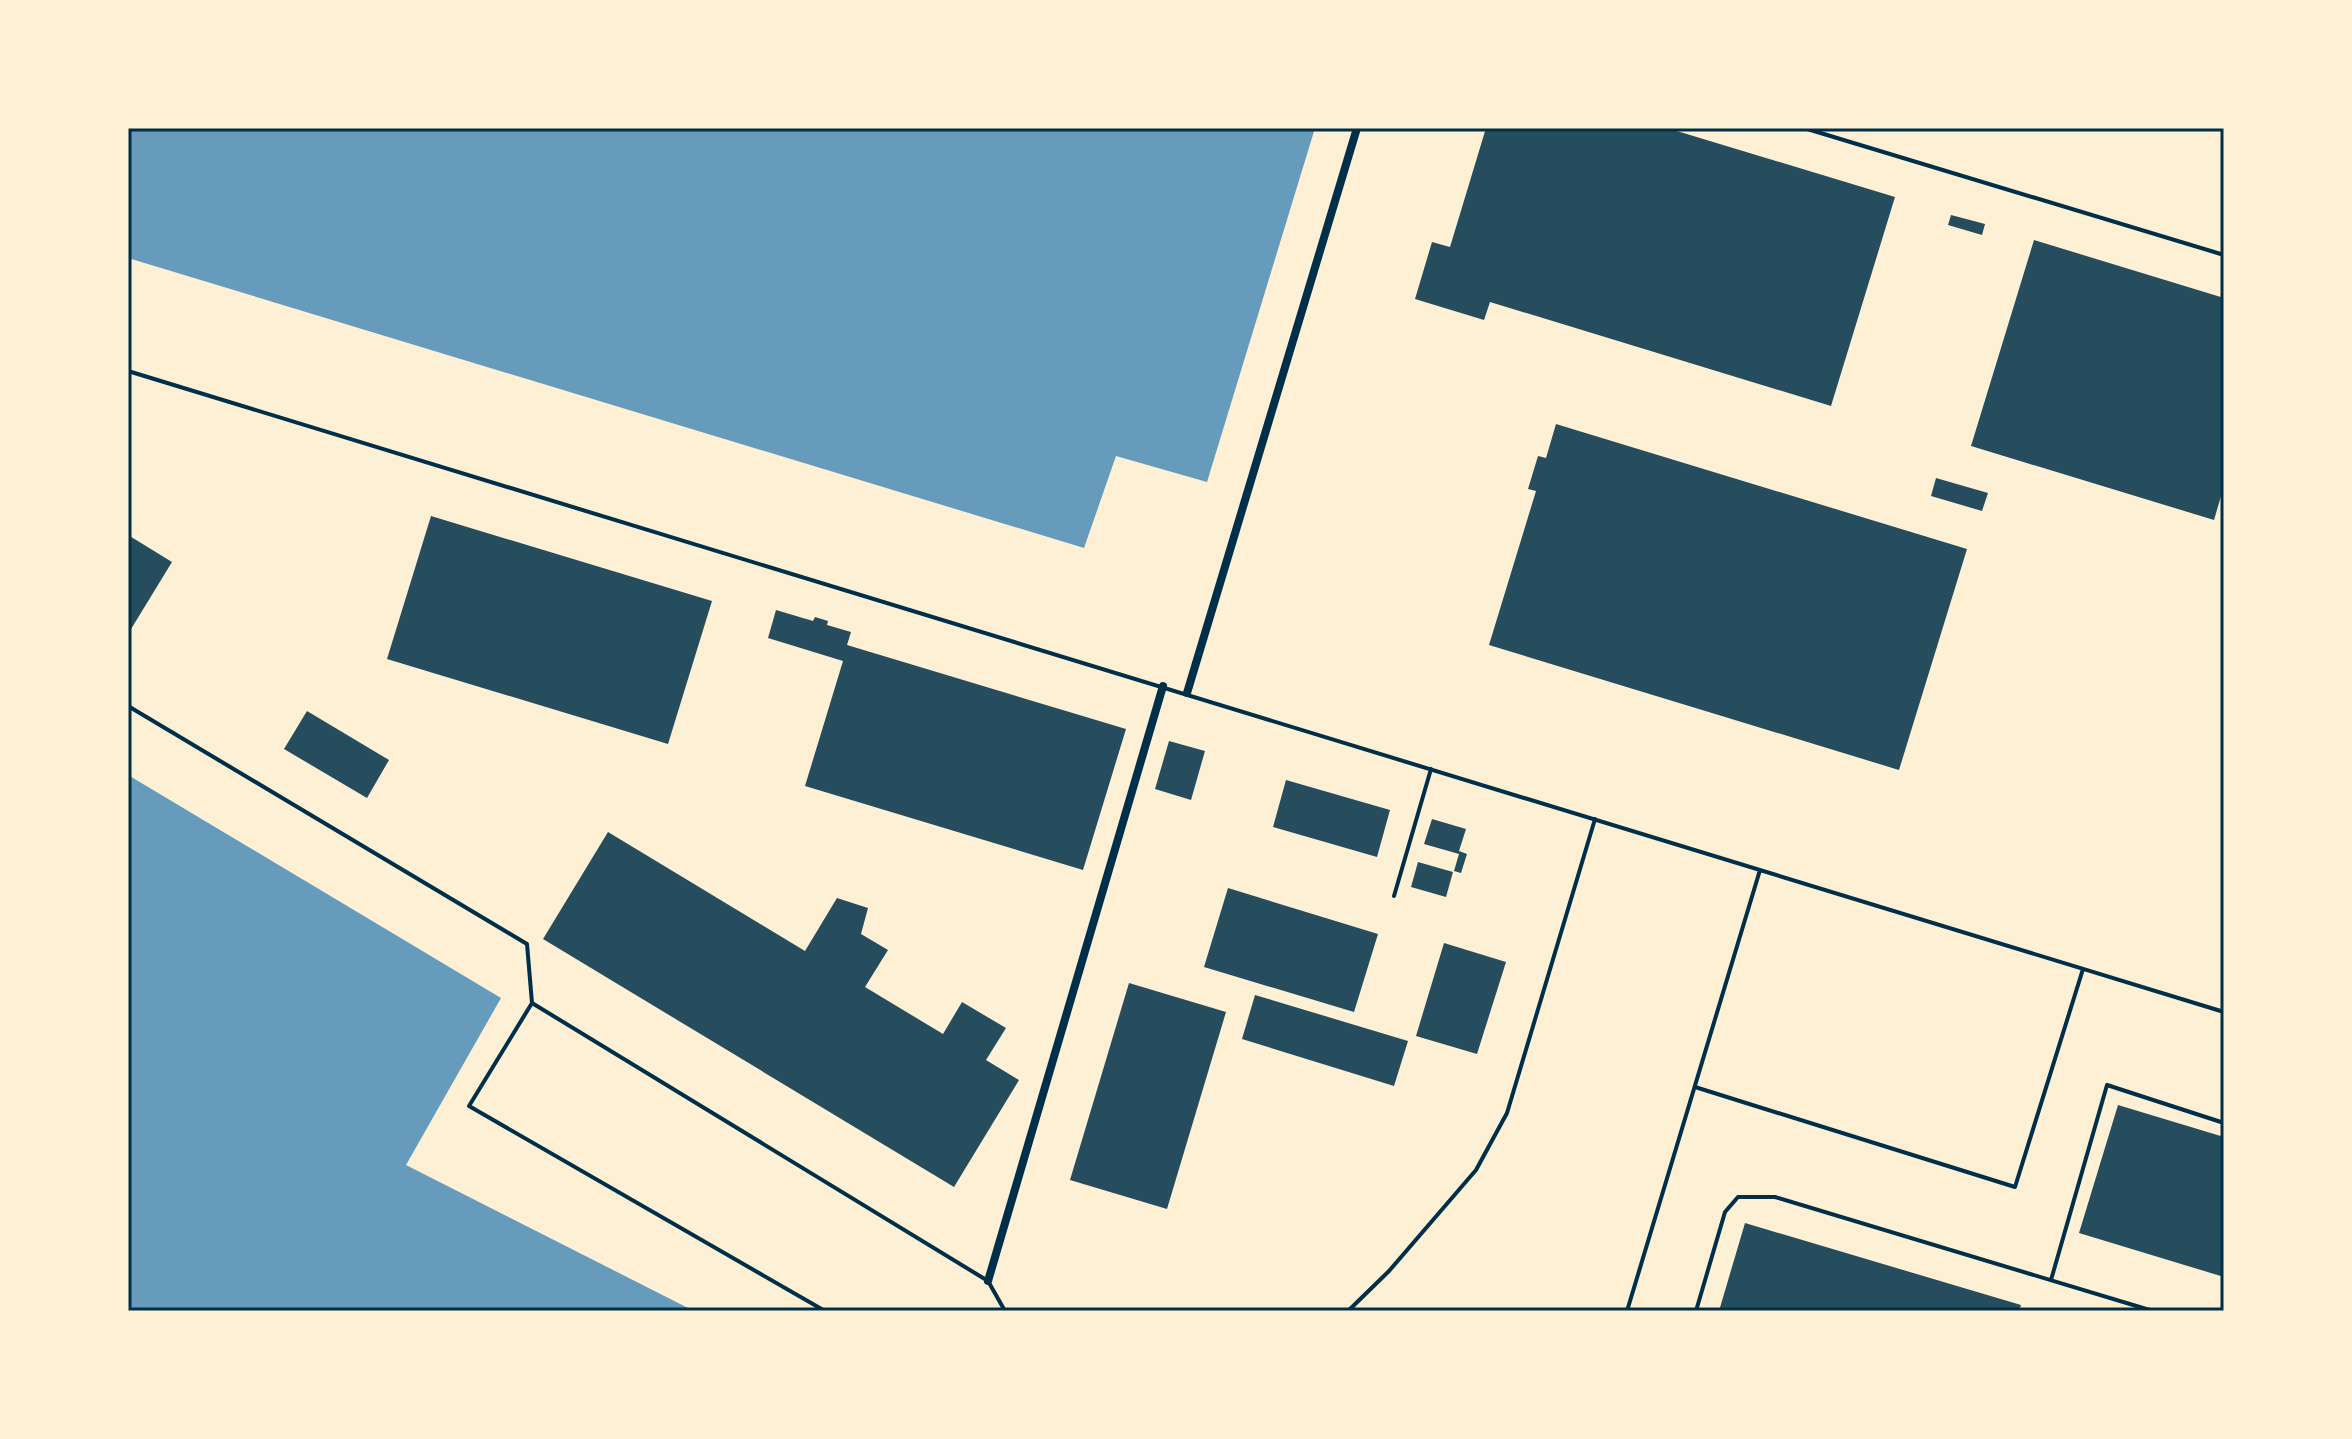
<svg xmlns="http://www.w3.org/2000/svg" width="2352" height="1439" font-family="Arial,sans-serif">
  <style>
    .water { fill: #669bbc }
    .building { fill: #264d5e }
    .lines { fill: none; stroke-linecap: round; stroke-linejoin: round }
    .service { stroke: #003049; stroke-width: 4 }
    .minor { stroke: #003049; stroke-width: 8 }
    .neatline { fill: none; stroke: #003049; stroke-width: 3 }
  </style>
  <rect width="100%" height="100%" fill="#fdf0d5"/>
  <path class="water" d="M128,128h1187l-108,354 -91,-26 -32,92 -956,-290z
    M128,775l373,223 -95,167 288,146h-566z"/>
  <path class="building" d="M1486,128h181l228,69 -64,209 -341,-104 -6,18 -69,-21 17,-57 18,5z
    M1951,215l34,9 -3,11 -34,-10z
    M2034,240l190,58v188l-10,34 -243,-74z
    M1556,424l411,125 -68,221 -410,-125 47,-154 -8,-2 10,-33 8,2z
    M1936,478l52,15 -6,18 -51,-15z
    M431,516l281,85 -44,143 -281,-85z
    M128,535l44,27 -44,72z
    M776,610l37,11 2,-4 13,4 -1,4 24,7 -4,13 279,84 -43,141 -278,-84 38,-125 -75,-23z
    M307,711l82,49 -22,38 -83,-49z
    M1169,741l36,10 -14,49 -36,-11z
    M1286,780l104,30 -13,47 -104,-30z
    M1432,819l34,10 -7,22 8,3 -6,19 -7,-2 5,-17 -35,-10z
    M608,832l197,119 32,-53 31,10 -7,26 27,16 -23,37 78,47 19,-32 44,26 -20,32 33,20 -65,107 -411,-248z
    M1418,862l35,10 -7,25 -35,-10z
    M1228,888l150,46 -24,78 -150,-45z
    M1444,943l62,19 -29,92 -61,-18z
    M1129,983l97,29 -59,197 -97,-29z
    M1255,995l153,46 -14,45 -152,-47z
    M2118,1105l106,32v140l-145,-44z
    M1745,1223l276,82 -2,6h-300z"/>
  <g class="lines">
    <path class="service" d="M1804,128l420,127
      M128,371l2096,641
      M128,706l399,238 5,59
      M1394,896l37,-127
      M1695,1087l320,100 68,-218
      M2051,1280l56,-195 117,38
      M825,1311l-356,-205 63,-103 456,278 17,30
      M1348,1311l41,-40 87,-101 31,-57 88,-294
      M1627,1311l133,-441
      M1696,1311l29,-99 13,-15h37l378,114"/>
    <path class="minor" d="M1187,693l170,-565
      M988,1281l175,-595"/>
  </g>
  <rect width="2352" height="1439" fill="none" stroke="#fdf0d5" stroke-width="260"/>
  <rect x="130" y="130" width="2092" height="1179" class="neatline"/>
</svg>
